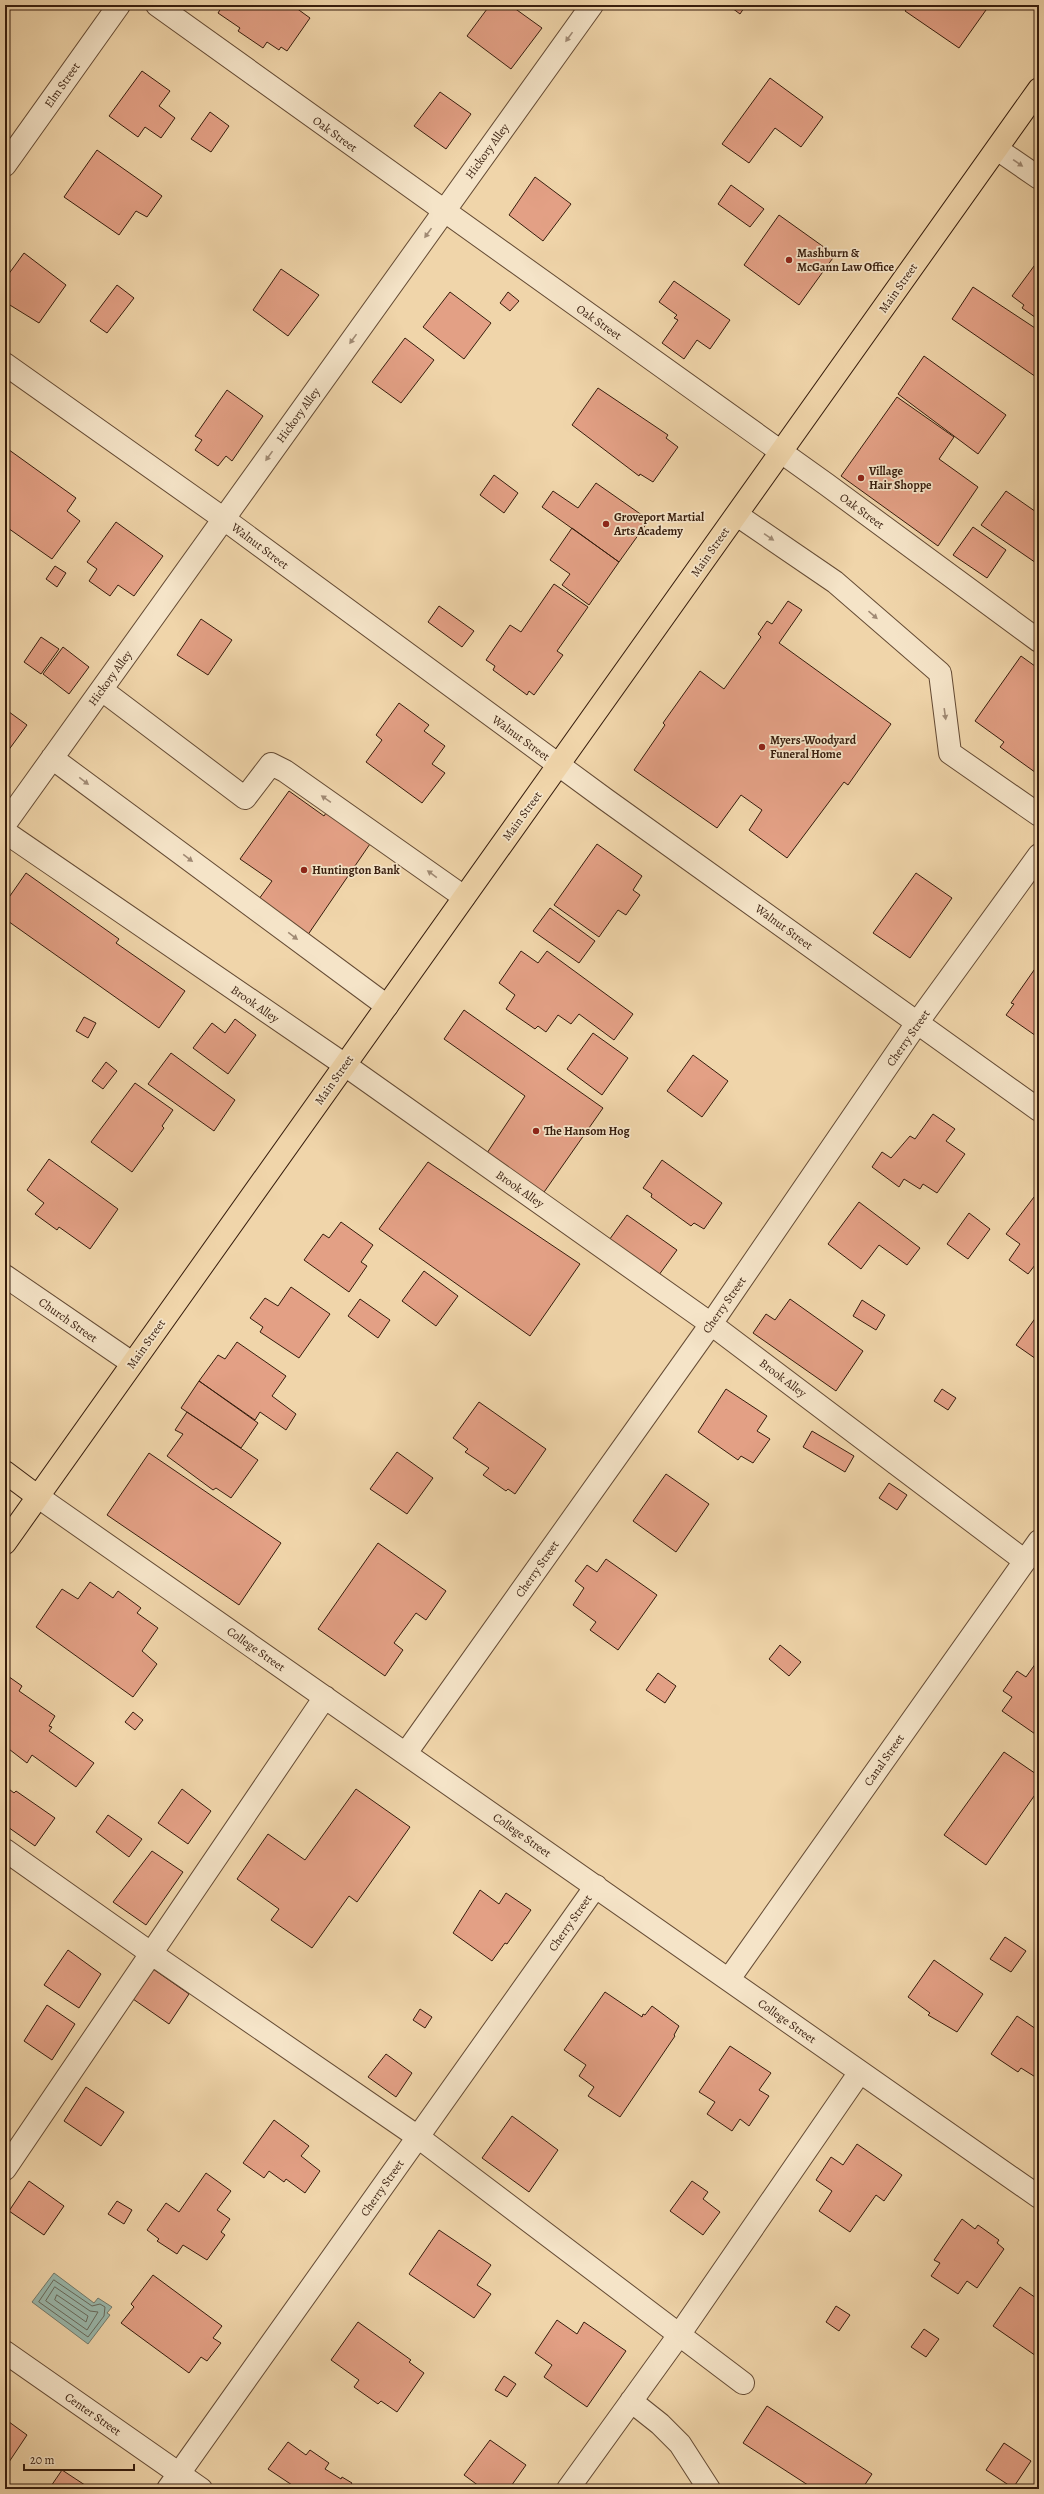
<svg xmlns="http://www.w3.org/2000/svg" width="1044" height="2494" font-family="Alegreya,serif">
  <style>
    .water { fill: #9ab8ac; stroke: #727a6c }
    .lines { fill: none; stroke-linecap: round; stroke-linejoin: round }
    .shore { stroke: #686a5c; stroke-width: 1 }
    .building { fill: #e3a085; stroke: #371d0d }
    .minor-casing { stroke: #654b34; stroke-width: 24 }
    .major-casing { stroke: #371d0d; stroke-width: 24 }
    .minor { stroke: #f5e4c8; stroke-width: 22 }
    .major { stroke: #f0d5aa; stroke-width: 22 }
    .oneway { fill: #a08a74 }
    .poi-dot { fill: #8f2418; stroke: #f5e4c8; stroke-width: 1.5 }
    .labels { text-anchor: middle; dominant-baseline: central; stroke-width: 3.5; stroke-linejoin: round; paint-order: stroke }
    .street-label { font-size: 12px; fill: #371d0d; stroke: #f5e4c8 }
    .poi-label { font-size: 12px; font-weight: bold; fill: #371d0d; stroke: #f5e4c8; text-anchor: start }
  </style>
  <rect width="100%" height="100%" fill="#f0d5aa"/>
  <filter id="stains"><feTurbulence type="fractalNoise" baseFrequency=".005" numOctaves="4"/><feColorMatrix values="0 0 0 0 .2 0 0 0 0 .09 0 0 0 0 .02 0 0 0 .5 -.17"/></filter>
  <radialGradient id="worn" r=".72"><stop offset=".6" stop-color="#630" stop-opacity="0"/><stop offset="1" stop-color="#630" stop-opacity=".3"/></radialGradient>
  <path class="water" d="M54,2273l40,30 4,-5 14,9 -5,6 3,2 -22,29 -56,-42z"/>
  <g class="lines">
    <path class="shore" d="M54,2280l38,26 8,-2 5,3 -1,9 -16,21 -49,-35z
      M55,2287l35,24 8,1 -11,18 -41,-29z
      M57,2295l31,21 -2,6 -31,-22z"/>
  </g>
  <path class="building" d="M223,5h69l18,13 -23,33 -6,-4 -2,3 -12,-8 -4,6 -25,-17 2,-3 -22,-15z
    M490,5h20l32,23 -31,41 -44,-33z
    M728,5h18l-6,9z
    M910,5h69l7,5 -27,38 -54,-37z
    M142,71l28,20 -11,15 16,12 -14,20 -16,-11 -7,10 -29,-21z
    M770,78l53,39 -22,30 -26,-19 -26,35 -27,-19z
    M440,92l31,22 -25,35 -32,-23z
    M210,112l19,14 -18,26 -20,-13z
    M97,150l65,46 -15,21 -11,-6 -17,24 -55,-38z
    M535,177l36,27 -28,37 -34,-26z
    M731,185l33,24 -14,18 -32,-23z
    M779,215l56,40 -36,50 -55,-40z
    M24,253l42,32 -27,38 -34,-21v-23z
    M1037,262l2,1v57l-17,-12 2,-3 -12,-9z
    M281,269l38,26 -31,41 -35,-26z
    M674,281l56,39 -20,29 -13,-9 -13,19 -22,-16 16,-23 -4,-2 3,-3 -18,-13z
    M117,285l17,13 -27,35 -17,-12z
    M973,287l62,41 4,-4v55l-87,-60z
    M450,292l41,31 -27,36 -41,-32z
    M508,292l11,9 -9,10 -10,-8z
    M405,338l29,22 -33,43 -29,-21z
    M924,356l82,59 -28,39 -80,-60z
    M598,388l70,47 -2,3 12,9 -25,35 -13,-8 -1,2 -67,-51z
    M227,390l36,26 -31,45 -6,-5 -8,10 -23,-16 7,-10 -7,-4z
    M897,397l57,40 -15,22 39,28 -40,59 -97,-70z
    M5,447l71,51 -9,13 13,10 -28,38 -47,-33z
    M494,475l24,18 -14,20 -24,-18z
    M596,483l53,37 -30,42 -77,-55 11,-16 25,17z
    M1006,491l33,23v51l-58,-40z
    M116,522l47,34 -29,40 -16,-11 -8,11 -21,-15 8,-12 -10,-7z
    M973,527l33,23 -19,28 -34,-23z
    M572,528l47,34 -30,43 -27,-20 8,-11 -20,-14z
    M55,566l11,7 -9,14 -11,-8z
    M554,584l34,23 -31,44 6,4 -29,40 -5,-4 -2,4 -34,-25 2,-4 -9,-6 24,-35 11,7z
    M788,601l14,9 -23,33 112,81 -43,61 -4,-3 -57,76 -38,-28 13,-20 -21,-15 -24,33 -83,-58 31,-45 -2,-2 37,-52 24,18 37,-52 -3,-3 9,-13 5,3z
    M439,606l35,25 -12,16 -34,-25z
    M201,619l31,21 -24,35 -31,-20z
    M41,637l18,12 -18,25 -17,-12z
    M63,647l26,20 -20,27 -26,-20z
    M1021,656l18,13v106l-39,-28 4,-5 -29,-21z
    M399,703l30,22 -5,6 21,15 -13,18 13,9 -23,30 -56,-41 16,-22 -6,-5z
    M5,709l22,16 -22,30z
    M289,791l35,25 4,-6 44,31 -67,98 -49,-36 16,-22 -32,-22z
    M597,844l45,32 -9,14 7,5 -14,20 -8,-5 -19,27 -45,-32z
    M26,873l93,66 -3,4 69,48 -26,37 -154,-109v-16z
    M916,873l36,25 -42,60 -37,-25z
    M550,908l45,33 -16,22 -46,-32z
    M521,951l17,12 9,-12 86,63 -19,26 -35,-26 -8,10 -13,-9 -12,17 -8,-6 -3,3 -29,-20 9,-14 -16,-12z
    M1039,963v75l-33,-23 8,-11 -3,-1z
    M464,1010l139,98 -61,87 -57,-39 40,-60 -81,-57z
    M84,1017l12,6 -8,15 -12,-7z
    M235,1019l21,16 -28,39 -35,-26 19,-25 13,10z
    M593,1033l35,25 -26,37 -35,-26z
    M171,1053l64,47 -21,31 -66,-47z
    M693,1055l35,26 -26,36 -35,-26z
    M106,1062l11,9 -14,18 -11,-8z
    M135,1083l38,27 -11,16 2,2 -32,44 -41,-30z
    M933,1114l22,15 -9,12 19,13 -28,39 -14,-9 -3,5 -16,-10 -5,8 -27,-20 10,-15 9,6 19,-22 5,3z
    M49,1159l69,50 -28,40 -31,-22 -2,3 -22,-16 9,-11 -17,-13z
    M662,1160l60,43 -18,26 -10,-6 -3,3 -40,-29 1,-3 -9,-6z
    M428,1162l152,102 -50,72 -151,-107z
    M1034,1197l5,4v59l-11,14 -19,-14 11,-16 -14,-10z
    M859,1202l61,46 -13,17 -28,-20 -18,24 -33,-25z
    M969,1213l21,16 -22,30 -21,-15z
    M627,1215l50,35 -21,29 -49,-36z
    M341,1222l32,23 -12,17 6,4 -18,26 -45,-32 19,-26 6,4z
    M424,1271l34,25 -22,30 -34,-25z
    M291,1287l39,27 -31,44 -39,-26 3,-5 -13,-9 15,-20 13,8z
    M360,1299l30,21 -12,18 -30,-22z
    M790,1299l73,52 -27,40 -83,-58 13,-19 9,6z
    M862,1300l23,15 -9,15 -23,-14z
    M1039,1313v48l-23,-16z
    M237,1342l49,34 -14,20 24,18 -10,16 -26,-18 -5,8 -56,-39 19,-26 7,4z
    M199,1381l59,42 -17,25 -60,-40z
    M726,1389l41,27 -10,15 13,8 -17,24 -12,-7 -3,4 -40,-28z
    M942,1389l14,9 -8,12 -14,-9z
    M479,1402l67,47 -31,45 -7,-5 -2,2 -23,-16 6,-7 -24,-16 3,-3 -15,-11z
    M187,1412l71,48 -27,38 -15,-10 -3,2 -46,-34 16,-22 -8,-4z
    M812,1431l42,25 -9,16 -42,-25z
    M397,1452l36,26 -26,36 -37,-25z
    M149,1453l132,90 -42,62 -132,-90z
    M666,1474l43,30 -33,48 -43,-31z
    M889,1483l18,12 -10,15 -18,-12z
    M378,1543l68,48 -20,29 -10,-7 -22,30 9,7 -18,26 -67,-47z
    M606,1559l51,36 -39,55 -28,-20 6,-8 -23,-17 11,-17 -9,-7 12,-16 10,7z
    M90,1582l23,16 5,-7 23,17 -4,5 21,15 -16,23 15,13 -24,33 -97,-70 26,-38 16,10z
    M780,1645l21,17 -12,14 -20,-17z
    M1036,1663l3,2 -1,71 -36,-25 10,-14 -9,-6 14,-20 9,6z
    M658,1673l18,13 -11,17 -19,-13z
    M5,1674l17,12 -3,5 36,25 -6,10 3,1 -3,4 45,32 -18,24 -44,-32 -5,8 -22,-17z
    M133,1712l10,8 -8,10 -10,-8z
    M1004,1752l35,24v13l-53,76 -42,-30z
    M5,1786l9,7 2,-2 39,27 -20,28 -30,-21z
    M182,1789l29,22 -23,33 -30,-21z
    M356,1789l54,38 -53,75 -8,-6 -37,52 -41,-28 8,-11 -42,-30 31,-45 37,26z
    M108,1815l34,24 -13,18 -33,-25z
    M152,1851l31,21 -37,53 -33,-23z
    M480,1890l19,14 7,-11 25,17 -24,34 -2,-1 -13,18 -39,-28z
    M1005,1937l21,14 -15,21 -21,-13z
    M68,1950l33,24 -22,34 -35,-23z
    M934,1960l49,34 -26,38 -29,-17 2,-2 -22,-16z
    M153,1969l36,25 -20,30 -36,-25z
    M605,1992l37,25 1,-3 2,1 7,-9 27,20 -5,9 1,1 -55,81 -32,-21 6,-9 -15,-11 7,-11 -22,-15z
    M47,2005l28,19 -23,36 -28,-19z
    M420,2009l12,8 -7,11 -12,-8z
    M1017,2016l22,15v44l-2,3 -16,-10 -3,4 -27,-18z
    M730,2046l41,27 -12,17 10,6 -20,30 -9,-7 -8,12 -25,-17 8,-12 -16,-10z
    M386,2054l26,19 -16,24 -28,-20z
    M86,2087l38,25 -23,34 -37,-25z
    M512,2116l46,34 -29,42 -47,-34z
    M274,2120l35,26 -8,10 19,15 -15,22 -19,-14 -2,3 -15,-11 -5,7 -21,-15z
    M857,2144l45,31 -18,26 -8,-6 -26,37 -31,-21 13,-20 -16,-11 15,-23 12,8z
    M206,2173l25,18 -14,19 13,9 -9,13 4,3 -18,25 -24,-15 -6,9 -20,-13 2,-2 -12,-9 19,-27 13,9z
    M29,2181l35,25 -20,29 -35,-24z
    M692,2181l16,11 -5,7 17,13 -17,23 -33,-24z
    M117,2201l15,9 -8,14 -16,-10z
    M962,2219l13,10 3,-4 21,15 -2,3 7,6 -27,39 -10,-7 -9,13 -27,-18 9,-13 -6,-3z
    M439,2230l52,35 -14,20 14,9 -17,24 -65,-44z
    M153,2275l69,51 -9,12 8,5 -14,18 -6,-4 -12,16 -68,-50 13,-16 -3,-3z
    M1020,2287l19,13v58l-46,-32z
    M836,2306l14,9 -11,16 -13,-9z
    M557,2320l20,14 7,-12 42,29 -39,56 -43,-30 8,-12 -17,-12z
    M358,2322l53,38 -2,2 15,11 -27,39 -16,-11 -3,3 -24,-17 5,-7 -28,-20z
    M924,2329l15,10 -13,18 -15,-10z
    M504,2376l12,8 -9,13 -12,-7z
    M767,2406l105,68 -10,15h-48l-71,-46z
    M5,2419l22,16 -22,33z
    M490,2440l36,25 -17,24h-26l-19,-14z
    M288,2442l18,13 4,-5 19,13 -4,6 16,10 1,-2 10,6 -4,6h-57l1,-4 -24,-16z
    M1004,2443l27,18 -18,27 -27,-18z
    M62,2470l29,19h-42z
    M1039,2480v9h-6z"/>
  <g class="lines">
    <defs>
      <path id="minor" d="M157,5l669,479 213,157
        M997,149l42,29
        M5,165l114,-160
        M5,364l219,155 381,280 434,311
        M737,515l98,67 105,91 10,80 89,62
        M102,690l143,108 26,-34 14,7 179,126
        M52,758l335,248
        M5,824l587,-819
        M5,832l340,233 366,259 314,237
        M5,1276l127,87
        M37,1496l1002,701
        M406,1753l305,-429 206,-301 122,-168
        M5,1850l147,104 266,183 325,246
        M729,1979l310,-438
        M5,2169l320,-472
        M5,2352l196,137
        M631,2401l29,23 20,20 29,45
        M168,2489l428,-603
        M568,2489l111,-154 181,-263"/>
      <path id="major" d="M5,1472l32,24
        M5,1543l1034,-1454"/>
    </defs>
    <use href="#minor" class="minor-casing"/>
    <use href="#major" class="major-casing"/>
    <use href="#minor" class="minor"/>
    <use href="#major" class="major"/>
  </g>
  <defs><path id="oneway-solid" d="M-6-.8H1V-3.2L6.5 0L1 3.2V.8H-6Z"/></defs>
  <g class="oneway">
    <use href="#oneway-solid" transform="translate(569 37) rotate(126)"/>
    <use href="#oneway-solid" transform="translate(1018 163) rotate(35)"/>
    <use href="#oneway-solid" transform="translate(428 233) rotate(126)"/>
    <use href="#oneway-solid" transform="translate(353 339) rotate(126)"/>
    <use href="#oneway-solid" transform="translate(269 456) rotate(126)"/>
    <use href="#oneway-solid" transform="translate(769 537) rotate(34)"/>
    <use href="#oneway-solid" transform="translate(873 615) rotate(41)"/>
    <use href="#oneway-solid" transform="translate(945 714) rotate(82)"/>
    <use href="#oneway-solid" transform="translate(84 781) rotate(37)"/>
    <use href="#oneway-solid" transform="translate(326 799) rotate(-145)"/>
    <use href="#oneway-solid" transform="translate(188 858) rotate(37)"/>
    <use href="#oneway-solid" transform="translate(432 874) rotate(-144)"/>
    <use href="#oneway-solid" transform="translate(293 936) rotate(37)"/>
  </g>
  <g class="poi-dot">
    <circle cx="789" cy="260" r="4"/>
    <circle cx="861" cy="478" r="4"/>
    <circle cx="606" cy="524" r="4"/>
    <circle cx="762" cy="747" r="4"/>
    <circle cx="304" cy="870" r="4"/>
    <circle cx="536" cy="1131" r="4"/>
  </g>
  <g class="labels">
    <g class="street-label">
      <text transform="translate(62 85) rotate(-55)">Elm Street</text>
      <text transform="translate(335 134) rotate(36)">Oak Street</text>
      <text transform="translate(487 151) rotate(-54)">Hickory Alley</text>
      <text transform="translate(898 288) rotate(-55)">Main Street</text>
      <text transform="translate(599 322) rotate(35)">Oak Street</text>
      <text transform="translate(298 415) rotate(-54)">Hickory Alley</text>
      <text transform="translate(862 511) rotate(36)">Oak Street</text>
      <text transform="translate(260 546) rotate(37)">Walnut Street</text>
      <text transform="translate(710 552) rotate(-55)">Main Street</text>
      <text transform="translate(110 678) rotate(-54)">Hickory Alley</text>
      <text transform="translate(521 738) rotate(36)">Walnut Street</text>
      <text transform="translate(522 816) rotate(-54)">Main Street</text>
      <text transform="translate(784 927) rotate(36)">Walnut Street</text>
      <text transform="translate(255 1004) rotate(35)">Brook Alley</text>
      <text transform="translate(908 1038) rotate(-55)">Cherry Street</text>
      <text transform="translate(334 1080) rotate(-55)">Main Street</text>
      <text transform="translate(520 1189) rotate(35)">Brook Alley</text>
      <text transform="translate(724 1305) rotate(-55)">Cherry Street</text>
      <text transform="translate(68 1320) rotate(35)">Church Street</text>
      <text transform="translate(146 1344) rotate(-55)">Main Street</text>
      <text transform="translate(783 1378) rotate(37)">Brook Alley</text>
      <text transform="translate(537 1569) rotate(-55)">Cherry Street</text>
      <text transform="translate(256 1649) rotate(35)">College Street</text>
      <text transform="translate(884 1760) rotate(-55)">Canal Street</text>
      <text transform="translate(522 1835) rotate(35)">College Street</text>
      <text transform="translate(570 1923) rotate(-55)">Cherry Street</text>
      <text transform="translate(787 2021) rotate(35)">College Street</text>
      <text transform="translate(382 2188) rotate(-55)">Cherry Street</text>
      <text transform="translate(93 2414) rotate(35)">Center Street</text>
    </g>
    <g class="poi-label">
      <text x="797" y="253">Mashburn &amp;<tspan x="797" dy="14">McGann Law Office</tspan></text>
      <text x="869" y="471">Village<tspan x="869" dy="14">Hair Shoppe</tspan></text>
      <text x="614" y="517">Groveport Martial<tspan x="614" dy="14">Arts Academy</tspan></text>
      <text x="770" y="740">Myers-Woodyard<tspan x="770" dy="14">Funeral Home</tspan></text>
      <text x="312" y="870">Huntington Bank</text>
      <text x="544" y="1131">The Hansom Hog</text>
    </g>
  </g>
  <rect width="1044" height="2494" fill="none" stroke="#f0d5aa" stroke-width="20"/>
  <rect x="6" y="6" width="1032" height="2482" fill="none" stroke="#371d0d" stroke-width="2"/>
  <rect x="10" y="10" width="1024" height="2474" fill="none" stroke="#371d0d"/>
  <path d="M24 2464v6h110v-6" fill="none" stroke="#371d0d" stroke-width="2"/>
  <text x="30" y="2464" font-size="12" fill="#371d0d" stroke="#f5e4c8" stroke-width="3" paint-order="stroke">20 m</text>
  <rect width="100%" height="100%" filter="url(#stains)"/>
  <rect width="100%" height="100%" fill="url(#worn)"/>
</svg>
